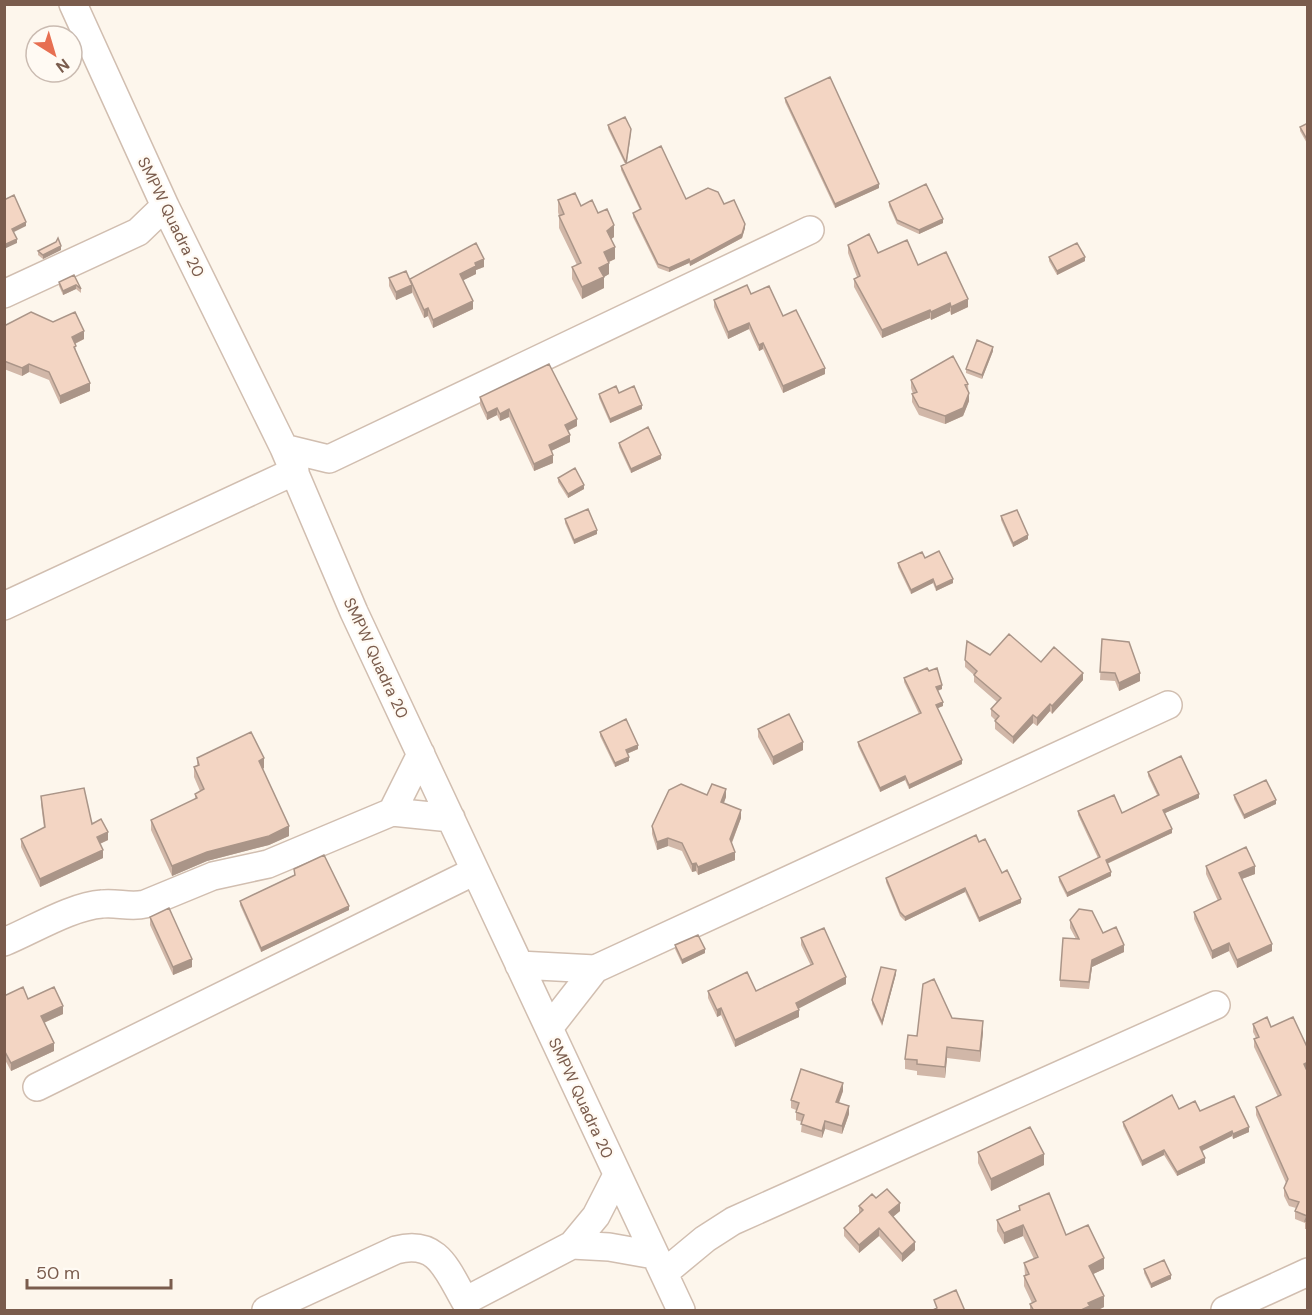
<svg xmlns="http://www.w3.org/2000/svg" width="1312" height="1315" font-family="'DM Sans',sans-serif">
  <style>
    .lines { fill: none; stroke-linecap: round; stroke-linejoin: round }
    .minor-casing { stroke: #d1beb0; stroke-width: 30 }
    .minor { stroke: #fff; stroke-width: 27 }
    .wall { fill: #d1b7a8 }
    .shaded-wall { fill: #aa9588 }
    .building { fill: #f3d5c3; stroke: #aa9588; stroke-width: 1.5 }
    .labels { text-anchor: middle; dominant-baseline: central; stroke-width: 4.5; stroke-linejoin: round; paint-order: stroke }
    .street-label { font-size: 16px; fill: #7a5c4d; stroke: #fffaf3 }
  </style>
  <rect width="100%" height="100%" fill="#fdf6ec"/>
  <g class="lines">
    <defs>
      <path id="minor" d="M73,4l92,202 119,242 70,164 327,698
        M4,294l134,-62 27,-26
        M284,448l45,11 481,-229
        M4,606l291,-135
        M392,812l29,-58
        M4,942c29,-12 68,-36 98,-38 15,-2 28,4 43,0l68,-28 55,-12 124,-52 59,6
        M519,965l76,4
        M549,1028l46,-59 573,-264
        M37,1087l438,-216
        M572,1245l37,2 45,8
        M664,1273l41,-34 28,-18 483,-216
        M266,1310l130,-60c42,-11 51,20 69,51l107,-56 24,-29 21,-41
        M1225,1310l83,-38"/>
    </defs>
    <use href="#minor" class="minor-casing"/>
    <use href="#minor" class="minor"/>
  </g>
  <path class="wall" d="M785,98l94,90 -44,20 -50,-106z
    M1308,123v22l-8,-14v-4z
    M608,125l23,8 -4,30 59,36 38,5 21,24 -3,10 -52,28 -1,-3 -20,9 -11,-4 -25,-51v-4l7,-3 -19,-40v-4l4,-2 -17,-35z
    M558,200l23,6 17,7 16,24 -3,2 4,20 -6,3v12l-5,3v11l-22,11 -10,-20v-12l5,-2 -18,-37v-12l-1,-4z
    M889,202l54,21 -24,11 -22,-10 -8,-18z
    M848,245l70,20 50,42 -17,8 -1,-4 -19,9 -1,-2 -48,20 -28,-51v-8l3,-2 -9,-24z
    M61,250l-18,9 -5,-4v-4z
    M1049,257l36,4 -28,14 -8,-14z
    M484,267l-8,3v4l-13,6 10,29 -40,19 -5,-12 -4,2 -12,-26 -16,8 -7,-14v-8l21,2z
    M74,275l7,14v4l-5,-4 -13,6 -4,-9v-4z
    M751,294l32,22 42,58 -42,19 -20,-44 -4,2 -10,-22 -21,10 -14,-32v-7z
    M4,326l80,13 -9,5 1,8 14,39 -30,13 -11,-24 -20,-8 -7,4 -18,-7z
    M993,351l-11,28 -16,-6v-4z
    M911,380l57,4 1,17 -6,15 -18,8 -26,-9 -7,-13v-8h1l-2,-6z
    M599,394l43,15 -32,14 -11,-25z
    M480,397l97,29 -9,5 2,11 -19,9 2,12 -19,8 -25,-54 -9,4 -3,-6 -10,5 -7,-15z
    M619,443l42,16 -30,14 -12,-26z
    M558,478l26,11 -16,9 -10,-16z
    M1001,516l27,23 -15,8 -12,-27z
    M565,519l32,15 -23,10 -9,-21z
    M925,558l28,25 -17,8 -3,-8 -22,11 -13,-27v-4z
    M1102,639l38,42 -21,10 -4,-10 -15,-1z
    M990,655l51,7 42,18 -31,34 -2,-3 -13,15 -4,-3 -20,21 -18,-15v-9l-4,-4v-7l6,-7 -23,-20v-7l-9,-8v-7z
    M929,671l13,18 -4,2 5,15 -6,2 25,56 -53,25 -4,-9 -25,12 -22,-46v-4l61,-28 -15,-32v-4z
    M758,729l45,21 -30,15 -15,-28z
    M600,732l38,17 -11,5 2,7 -14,6 -15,-31z
    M197,758l67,10 -1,1 26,67 -20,9 -62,16 -35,15 -21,-46v-10l44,-20v-6l5,-3 -6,-14v-10l3,-1z
    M1148,772l51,26 -34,15 7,20 -65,31 4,12 -44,21 -8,-16v-4l39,-19 -20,-43v-4l44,2 35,-18 -9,-19z
    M707,795l19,2 -2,6 17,15 -9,25 3,17 -37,15 -2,-4 -4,1 -10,-21 -14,-5 -11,4 -5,-16v-8z
    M1234,795l42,9 -32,15 -10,-20z
    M41,796l51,28 16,16 -8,4 3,14 -63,29 -19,-40v-8l23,-11 -3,-24z
    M979,842l23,31 19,30 -42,19 -14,-30 -60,29 -5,-5 -14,-34v-4z
    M1206,866l49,8 -13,5 30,72 -35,17 -8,-17 -17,8 -18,-40v-7l24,-11 -12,-27z
    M294,869l55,41 -88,42 -21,-47v-4l54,-26z
    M150,917l42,50 -19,8 -23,-50z
    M1070,920l33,13 21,19 -32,15 -3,22 -29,-2v-7l16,-41 -6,-11z
    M801,938l45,46 -48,24 1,9 -64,30 -14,-32 -4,2 -9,-19v-7h48l55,-25 -10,-21z
    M675,945l30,8 -23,11 -7,-15z
    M896,974l-14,52 -10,-22v-4z
    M4,996l24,3 35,15 -19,9 10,28 -43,20 -7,-13z
    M952,1018l31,14 -3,30 -33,-4 -2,20 -28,-3v-4l-12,-2v-10l12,-23z
    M1253,1024l18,3 37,46v156h-3v-6l-10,-4v-8l1,-3 -7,-2 -5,-10v-8l2,-5 -30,-68v-8l22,-10 -24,-50v-8l2,-1 -3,-6z
    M843,1091l-4,12 10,11 -7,20 -17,-5 -3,9 -21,-6 1,-10 -6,-2v-10l-5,-2v-8z
    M1179,1109l21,2 49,21 -16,7 -1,-3 -30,15 3,12 -28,13 -13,-21 -22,11 -19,-40v-4z
    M978,1152l66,13 -53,26 -13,-28z
    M876,1198l24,13 -7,6 22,33 -13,12 -23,-26 -20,17 -15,-17v-8l15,-14v-8z
    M1019,1206l47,29 38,34 -11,5 11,33 -8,4h-66v-7l2,-1 -8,-17v-10l1,-1 -1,-12 10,-4 -11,-23 -19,8 -7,-13v-11l22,-9z
    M1144,1269l27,10 -20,9 -7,-15z"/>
  <path class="shaded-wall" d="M879,184v4l-44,20v-4z
    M943,219v4l-24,11v-4z
    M26,222v4l-14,7v-4z
    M745,224v4l-3,10 -52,28v-4z
    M614,225v12l-7,5v-11z
    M17,239v4l-13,6v-4z
    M61,246v4l-18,9v-4z
    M615,247v12l-11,5v-12z
    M1085,257v4l-28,14v-4z
    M484,259v8l-8,3v4l-16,8v-8l15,-11z
    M689,259v4l-20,9v-4z
    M609,263v11l-5,3v11l-22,11v-12l17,-19z
    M76,285v4l-13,6v-4z
    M412,285v8l-16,7v-8z
    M968,299v8l-17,8v-8z
    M473,301v8l-40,19v-8z
    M950,303v8l-19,9v-8z
    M428,308v8l-4,2v-8z
    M930,310v8l-48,20v-8z
    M749,323v6l-21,10v-7z
    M84,331v8l-12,6v-8z
    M763,343v6l-4,2v-6z
    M993,347v4l-11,28v-4z
    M29,364v8l-7,4v-8z
    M825,368v6l-42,19v-7z
    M90,383v8l-30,13v-8z
    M969,393v8l-6,15 -18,8v-8z
    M642,405v4l-32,14v-4z
    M497,408v7l-10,5v-7z
    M509,409v8l-9,4v-7z
    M577,419v7l-12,6v-7z
    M570,435v7l-21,10v-7z
    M553,455v8l-19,8v-7z
    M661,455v4l-30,14v-4z
    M584,485v4l-16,9v-4z
    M597,530v4l-23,10v-4z
    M1028,535v4l-15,8v-4z
    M933,579v4l-22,11v-4z
    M953,579v4l-17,8v-4z
    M1083,673v7l-31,34v-8z
    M1140,673v8l-21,10v-8z
    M942,685v4l-6,2v-4z
    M943,702v4l-7,3v-4z
    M1050,704v7l-13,15v-8z
    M1033,715v8l-20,21v-7z
    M803,742v8l-30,15v-8z
    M638,745v4l-12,5v-4z
    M629,757v4l-14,6v-4z
    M264,758v10l-5,2v-9z
    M962,760v4l-53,25v-4z
    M905,776v4l-25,12v-4z
    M726,789v8l-5,13v-8z
    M1199,794v4l-36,16v-4z
    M1276,800v4l-32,15v-4z
    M741,810v8l-11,29v-8z
    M289,826v10l-20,9 -62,16 -35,15v-10l35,-14z
    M1172,829v4l-66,31v-4z
    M108,832v8l-11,5v-8z
    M668,838v8l-11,4v-8z
    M103,850v8l-63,29v-8z
    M735,852v8l-37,15v-8z
    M696,863v8l-4,1v-8z
    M1255,866v8l-16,6v-7z
    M1111,872v4l-44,21v-4z
    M965,888v4l-60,29v-4z
    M1021,899v4l-42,19v-4z
    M349,906v4l-88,42v-4z
    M1229,943v8l-17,8v-8z
    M1272,944v7l-35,17v-8z
    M1124,945v7l-32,15 -3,22 3,-29z
    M705,949v4l-23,11v-4z
    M192,959v8l-19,8v-8z
    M896,970v4l-14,52v-4z
    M846,977v7l-50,26v-7z
    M63,1006v8l-22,10v-8z
    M721,1008v7l-4,2v-7z
    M799,1010v7l-64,30v-7z
    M983,1021v11l-3,30v-11z
    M54,1043v8l-43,20v-8z
    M947,1047v11l-2,20v-11z
    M1308,1062v8l-4,1v-7z
    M843,1083v8l-7,19v-8z
    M849,1106v8l-7,20v-8z
    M825,1121v8l-3,9v-7z
    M1249,1127v5l-16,7v-5z
    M1232,1131v5l-32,16v-5z
    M1164,1150v5l-22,11v-5z
    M1044,1154v11l-53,26v-12z
    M1205,1158v5l-28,13v-4z
    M900,1203v8l-11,9v-8z
    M1023,1225v11l-19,8v-11z
    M879,1228v8l-20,17v-8z
    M915,1242v8l-13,12v-8z
    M1104,1258v11l-15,7v-10z
    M1171,1275v4l-20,9v-4z
    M1104,1296v11l-8,4h-17l9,-8z"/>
  <path class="building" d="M830,77l49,107 -44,20 -50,-106z
    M625,117l6,12 -5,34 -18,-38z
    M1308,123v18l-8,-14z
    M661,146l25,53 22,-11 10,4 6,12 10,-4 11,24 -3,10 -52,28 -1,-3 -20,9 -11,-4 -25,-51 8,-4 -20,-43z
    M926,184l17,35 -24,11 -22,-10 -8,-18z
    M575,193l6,13 11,-6 6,13 9,-4 7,16 -7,6 8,16 -11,5 5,11 -10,5 5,9 -22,10 -10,-20 9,-4 -22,-47 5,-2 -6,-14z
    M14,195l12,27 -14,7 5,10 -13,6v-45z
    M869,234l9,19 29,-13 11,25 28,-13 22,47 -17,8 -1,-4 -19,9 -1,-2 -48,20 -28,-51 6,-3 -12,-31z
    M58,238l3,8 -18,9 -5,-4 18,-9z
    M476,243l8,16 -9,4 1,3 -16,8 13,27 -40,19 -5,-12 -4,2 -14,-31z
    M1077,243l8,14 -28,14 -8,-14z
    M406,271l6,14 -16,7 -7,-14z
    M74,275l7,14 -5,-4 -13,6 -4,-9z
    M747,285l4,9 18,-8 14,30 13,-6 29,58 -42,18 -20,-43 -4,2 -10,-22 -21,9 -14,-32z
    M31,312l22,10 22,-10 9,19 -12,6 4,9 -2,1 16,36 -30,13 -11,-24 -20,-8 -7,4 -18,-7v-35z
    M977,340l16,7 -11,28 -16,-6z
    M953,356l15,28 -3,1 4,8 -6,15 -18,8 -26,-9 -7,-13 5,-2 -6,-12z
    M549,364l28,55 -12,6 5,10 -21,10 4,10 -19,9 -25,-55 -9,5 -3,-6 -10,5 -7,-16z
    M616,386l3,7 15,-7 8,19 -32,14 -11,-25z
    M648,427l13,28 -30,14 -12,-26z
    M575,468l9,17 -16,9 -10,-16z
    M588,509l9,21 -23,10 -9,-21z
    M1017,510l11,25 -15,8 -12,-27z
    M939,551l14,28 -17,8 -3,-8 -22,11 -13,-27 24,-11 3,6z
    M1009,634l32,28 13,-15 29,26 -31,33 -2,-2 -13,14 -4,-3 -20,22 -18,-16 4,-5 -8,-7 10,-11 -27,-23 3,-4 -12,-11 2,-19 23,14z
    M1102,639l27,3 11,31 -21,10 -4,-10 -15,-1z
    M927,668l2,3 8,-3 5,17 -6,2 7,15 -7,3 26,55 -53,25 -4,-9 -25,12 -22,-46 63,-29 -17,-35z
    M789,714l14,28 -30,15 -15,-28z
    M626,719l12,26 -12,5 3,7 -14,6 -15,-31z
    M251,732l13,26 -5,3 30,65 -20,10 -62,16 -35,14 -21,-46 46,-22 -2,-4 9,-5 -10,-22 5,-2 -2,-7z
    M1181,756l18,38 -36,16 9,19 -66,31 5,12 -44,21 -8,-16 41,-20 -22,-46 36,-16 8,18 37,-18 -11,-23z
    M1266,780l10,20 -32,15 -10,-20z
    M681,784l26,11 5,-11 14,5 -5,13 20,8 -11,29 5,13 -37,15 -2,-4 -4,1 -10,-21 -14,-5 -11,4 -5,-16 17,-36z
    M84,788l8,36 9,-5 7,13 -11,5 6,13 -63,29 -19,-40 24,-12 -4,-31z
    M976,835l3,7 6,-3 17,34 5,-3 14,29 -42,19 -14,-30 -60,29 -5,-5 -14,-34z
    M1246,847l9,19 -16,7 33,71 -35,16 -8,-17 -17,8 -18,-39 27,-13 -15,-33z
    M324,855l25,51 -88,42 -21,-47 55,-26 -1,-6z
    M169,908l23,51 -19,8 -23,-50z
    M1079,909l13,2 11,22 13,-6 8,18 -32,15 -3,22 -29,-2 3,-42 16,1 -9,-19z
    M824,928l22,49 -50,26 3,7 -64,30 -14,-32 -4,2 -9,-19 39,-19 9,19 57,-27 -12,-26z
    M698,935l7,14 -23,11 -7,-15z
    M881,967l15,3 -14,52 -10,-22z
    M934,979l18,39 31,3 -3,30 -33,-4 -2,20 -28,-3v-4l-12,-1 3,-24 9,1 6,-52z
    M23,987l5,12 26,-12 9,19 -22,10 13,27 -43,20 -7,-13v-54z
    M1267,1017l4,10 22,-10 15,32v13l-4,2 4,9v149l-3,-1 2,-5 -12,-5 4,-9 -10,-3 -5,-11 4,-9 -32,-72 25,-12 -27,-56 5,-2 -6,-13z
    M801,1069l42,14 -7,19 13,4 -7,20 -17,-5 -3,10 -21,-7 3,-9 -8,-3 3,-9 -8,-3z
    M1172,1095l7,14 16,-8 5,10 34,-15 15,31 -16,7 -1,-3 -32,16 5,11 -28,14 -13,-22 -22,11 -19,-39z
    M1030,1127l14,27 -53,25 -13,-27z
    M887,1189l13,14 -11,9 26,30 -13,12 -23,-26 -20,17 -15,-17 19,-18 -4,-4 13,-12 4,4z
    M1049,1193l17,42 22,-10 16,33 -15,8 15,30 -16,7 2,3 -11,5h-45l-4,-7 6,-3 -12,-25 5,-2 -5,-11 14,-6 -15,-32 -19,8 -7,-13 23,-10 -1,-4z
    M1164,1260l7,15 -20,9 -7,-15z
    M956,1290l9,21h-34l6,-3 -3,-8z"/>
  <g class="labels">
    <g class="street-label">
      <text transform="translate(171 217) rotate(64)">SMPW Quadra 20</text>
      <text transform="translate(376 658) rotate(65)">SMPW Quadra 20</text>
      <text transform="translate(581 1098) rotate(65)">SMPW Quadra 20</text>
    </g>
  </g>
  <rect width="1312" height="1315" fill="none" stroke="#7a5c4d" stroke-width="12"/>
  <g transform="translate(54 54) rotate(143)"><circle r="28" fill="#fffaf3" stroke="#cabbb1" stroke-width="1.5"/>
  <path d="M0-4.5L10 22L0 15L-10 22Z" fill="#e76f51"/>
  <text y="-9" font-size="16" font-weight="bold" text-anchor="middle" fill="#7a5c4d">N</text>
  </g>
  <path d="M27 1279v9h144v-9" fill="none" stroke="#7a5c4d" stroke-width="3"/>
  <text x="36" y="1279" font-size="18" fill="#7a5c4d" stroke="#fffaf3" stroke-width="4.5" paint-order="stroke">50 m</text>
</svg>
